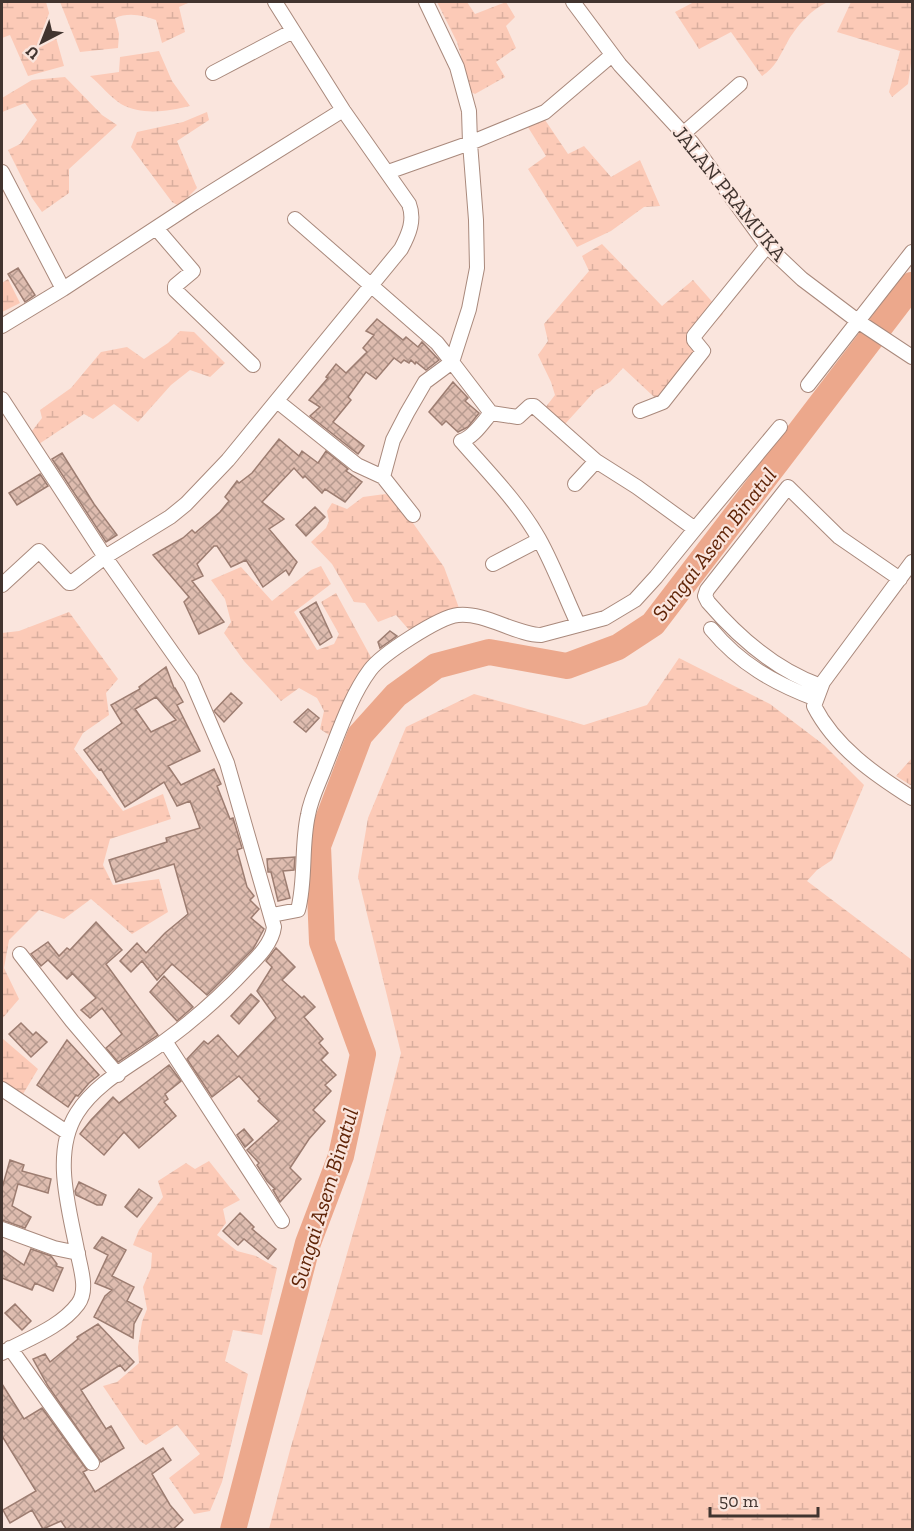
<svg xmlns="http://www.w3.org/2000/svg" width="914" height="1531" font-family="'Zilla Slab',serif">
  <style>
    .wetland { fill: url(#wetland-marsh) }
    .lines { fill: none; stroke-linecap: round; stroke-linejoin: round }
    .river { stroke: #eca88c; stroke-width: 26 }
    .building { fill: url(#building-cross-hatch); stroke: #9d7d71; stroke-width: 1.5; fill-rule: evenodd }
    .minor-casing { stroke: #a9897c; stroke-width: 16 }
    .minor { stroke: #fff; stroke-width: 14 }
    .labels { text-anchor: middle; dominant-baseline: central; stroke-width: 4.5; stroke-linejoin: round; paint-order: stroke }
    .street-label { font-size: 21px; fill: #41342f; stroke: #fae5dd }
    .water-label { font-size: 22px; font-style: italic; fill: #602407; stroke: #fae5dd }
  </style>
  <defs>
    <pattern id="wetland-marsh" width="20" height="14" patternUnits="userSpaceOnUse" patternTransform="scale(1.5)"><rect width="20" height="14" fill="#fccab7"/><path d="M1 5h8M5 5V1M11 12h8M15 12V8" fill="none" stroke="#d9ae9e"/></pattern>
    <pattern id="building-cross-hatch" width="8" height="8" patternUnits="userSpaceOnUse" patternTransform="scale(1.5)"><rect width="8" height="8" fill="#debcaf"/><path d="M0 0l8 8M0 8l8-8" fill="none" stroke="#b69a8f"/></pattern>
  </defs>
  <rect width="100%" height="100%" fill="#fae5dd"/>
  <path class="wetland" d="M2,2h44l18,64 -36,10 -18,-41 -8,3z
    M60,2h130l-11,5 6,25 -23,11 -6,-23c-13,-5 -28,-8 -41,-2l4,16 -1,14 -38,4z
    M437,2h30l8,12 31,-12 9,15 -9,9 10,22 -20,14 9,15 -30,17 -4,-2 -14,-50z
    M694,2h135c-16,5 -33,25 -41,39 -8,14 -12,26 -26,35l-31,-44 -32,17 -24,-37z
    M851,2h61v54l-4,28 -16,13 -3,-5 11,-41 -63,-19z
    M159,51l13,30 18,25c-22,5 -47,10 -69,-2 -11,-7 -21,-20 -31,-28l29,-4 1,-15z
    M65,77l37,38 15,10 -48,44v24l-27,19 -10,-14 -24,-48 12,-6 17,-24 -12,-17 -23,9v-14l30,-18z
    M207,112l2,8 -32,21 20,47 -18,18 -7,-4 -41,-55 6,-15 46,-10z
    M543,117l25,37 16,-8 27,31 29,-17 20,46 -16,1 -33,24 -34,16 -49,-78 18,-13 -20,-32z
    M602,244l60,62 31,-26 30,34 -23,24 4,20 -38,50 -43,-40 -13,14 -14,8 -31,34 -20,-16 10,-13 -4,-13 -13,-27 10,-14 -4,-17 45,-53 -7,-15z
    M8,279l12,24 -18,9v-29z
    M180,331l14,1 31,31 -15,14 -20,-7 -19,15 -33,37 -24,-18 -21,15 -9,-5 -45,30 -7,-13 10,-13 -2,-8 31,-22 30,-36 26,-5 17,12 24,-16z
    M385,494l11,5 48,68 15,41 -23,7 -26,16 -14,-16 -18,7 -13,-19 -11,-1 -22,-38 -21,-22 15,-14 3,-7 -2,-10 5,-8 15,6 16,-12z
    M321,566l10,18 -37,28 23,38 17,-6 5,-10 -18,-32 15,-9 37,68 -24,34 -20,40 -9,-6 4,-18 -7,-13 -18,-10 -18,13 -37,-40 -20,-28 7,-11 -6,-23 -14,-19 30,-13 31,34 39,-31z
    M69,612l49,67 -12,14 3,22 -26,18 -9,16 49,62 40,-17 8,25 -61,20 -7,26 10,20 46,-6 9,33 -36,22 -41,-35 -27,20 -25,-9 -30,30 -5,28 15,31 -17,20v-386l17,-2z
    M679,658l91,46 54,41 40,40 -32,75 -15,10 -10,11 105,79v569h-643l21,-79 79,-272 32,-125 -43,-176 10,-59 38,-91 68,-33 110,31 63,-20z
    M912,758v28l-16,-10z
    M2,1038l36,31 -18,30 -18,-16z
    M209,1161l31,39 -17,9 3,14 -9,12 20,16 19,5 21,12 -15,67 -29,-5 -8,31 23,13 -26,108 -12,29 -16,3 -25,-36 31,-24 -23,-29 -31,20 -6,-4 -37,-55 14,-4 22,-19 -1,-16 4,-25 5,-13 -4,-22 8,-19 1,-15 -19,-8 6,-15 24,-33 -5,-16 28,-18 9,6z"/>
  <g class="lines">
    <path class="river" d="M233,1530l75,-287 33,-87 22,-102 -41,-112 -4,-96 42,-111 36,-40 40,-29 53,-14 78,14 51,-19 35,-23 259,-339"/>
  </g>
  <path class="building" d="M18,268l17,27 -10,7 -17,-28z
    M377,319l26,21 3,-3 12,10 4,-5 17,18 -13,10 -10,-8 -1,2 -4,-4 -2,3 -5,-3 -3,3 -7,-5 -18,21 -10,-7 -18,25 3,3 -18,22 31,24 -6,8 -48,-38 10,-9 -11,-7 19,-22 -2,-1 10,-13 10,9 21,-21 -4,-4 11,-13 -8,-4z
    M453,382l15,16 -3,3 14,12 -11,14 -10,5 -12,-11 -4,4 -13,-13z
    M279,439l20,17 3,-5 16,12 8,-12 22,18 -2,2 16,11 -17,20 -20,-13 -3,4 -17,-17 -2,2 -9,-10 -32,34 22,17 -15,10 28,33 -8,13 -3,-5 -23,17 -17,-27 -15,7 -14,-21h-3l-17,18 6,12 -11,5 32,41 -25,12 -15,-32 5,-5 -36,-42 30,-17 9,-8 3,3 25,-21 9,-11 -4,-4 12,-16 2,2 13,-10z
    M62,453l32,51 23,31 -11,7 -54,-83z
    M40,474l8,12 -31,19 -8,-12z
    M315,507l10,10 -19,19 -10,-11z
    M316,602l16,35 -12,8 -20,-33z
    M390,631l7,5 -17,12 -2,-6z
    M166,667l8,21h1l8,14 -6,3 23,46 -32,15 13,19 33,-16 7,15 -4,2 13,33 3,-1 9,30 -5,2 10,37 7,9 -4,4 9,9 -8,9 13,11 -11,20 -46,46 -35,-31 -15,16 -15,-19 -11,11 -11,-11 17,-18 9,10 19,-20 23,-19 -14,-50 -58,18 -7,-22 58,-18 -1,-4 34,-10 -10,-27 -13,5 -13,-24 -39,25 -24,-38 -2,1 -15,-20 38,-27 -11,-18 29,-16 -1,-2zM156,697l20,23 -25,12 -16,-23z
    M231,693l11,10 -18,19 -10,-11z
    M308,709l11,9 -13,14 -12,-10z
    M295,857l-1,13 -11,1 7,27 -12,3 -7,-29h-3l-1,-13z
    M96,922l26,28 -16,14 52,71 -40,27 -12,-14 16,-14 -20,-26 -12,10 -9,-8 15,-12 -25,-26 1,2 -5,5 -19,-19 -7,6 -10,-12 17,-12 11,14 8,-8 3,2z
    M276,948l19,19 -13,13 20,18 2,-2 11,11 -11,10 19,22 -4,4 9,10 -7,7 15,15 -11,10 6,6 -18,19 12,11 -16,18 -19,29 11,11 -21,23 -7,-12 2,-1 -8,-8 -10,-16 2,-2 -12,-13 32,-29 -21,-20 2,-2 -21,-23 -27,21 -25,-38 17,-18 4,3 10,-9 20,22 38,-39 -19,-27 15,-24 -6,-6z
    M164,976l29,31 -16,14 -27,-29z
    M251,994l8,7 -20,23 -8,-8z
    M21,1023l12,12 3,-3 11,10 -16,15 -22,-23z
    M67,1040l32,35 -10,8 -11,13 -2,-1 -8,12 -31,-22z
    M169,1065l12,16 -16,13 3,5 -4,3 12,14 -37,32 -15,-16 -20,23 -24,-21 11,-14 22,-23 6,6z
    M244,1129l9,11 -8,7 -8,-12z
    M10,1160l14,5 -2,6 29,8 -3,14 -30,-9 -6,22 19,11 -6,11 -23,-8v-32z
    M79,1182l27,13 -4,10h-5l-21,-10 -1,-4z
    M139,1189l13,9 -15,19 -12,-10z
    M240,1213l14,14 -2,2 24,20 -8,10 -24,-20 -6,6 -15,-14z
    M102,1237l24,13 -14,26 22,11 -7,14 15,8 -8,15 -1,14 -39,-21 11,-21 7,-6 -17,-7 13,-28 -14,-7z
    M31,1249l20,7 6,8 -1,2 7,2 -10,23 -18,-8 -3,7 -30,-12v-28l22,15z
    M15,1304l16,17 -9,9 -17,-17z
    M98,1324l36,38 -9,9 -5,-6 -39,25 25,39 5,-3 13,22 -23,14 -53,-76 -15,-27 12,-5 5,8 28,-23 -1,-2z
    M2,1384l22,35 18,-11 45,62 -4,2 12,20 68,-44 8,12 -19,14 18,31 13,15 -11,10h-105l-6,-9 -18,8 -11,-19 -22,13 -7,-13 33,-19 -34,-55z"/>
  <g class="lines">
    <defs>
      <path id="minor" d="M426,2l31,65 12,44 1,32 6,77 1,48 -8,41 -17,53 39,51 27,4 12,-11h4l62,55 41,26 58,42
        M573,2l47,63 72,78 75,103 35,33 57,43 53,35
        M213,73l80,-42
        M684,133l56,-49
        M2,172l61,117
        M388,172l82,-29 75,-31 67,-57
        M295,219l142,124 15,19 -27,20 -18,31 -14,27 -10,37 30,38
        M156,228l37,43 -18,15v4l78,75
        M2,326l61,-37 131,-86 149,-93
        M808,385l104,-133
        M2,399l103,158 86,122 36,84 47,164c-2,16 -16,30 -27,41 -25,27 -52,51 -82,73 -29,22 -68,40 -88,72 -26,41 -7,98 1,142 3,15 10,36 0,49 -18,24 -51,35 -76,49
        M277,401l80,64 26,12
        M640,411l23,-9 40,-51 -9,-11v-4l73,-90
        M491,413c-8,9 -18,25 -30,28 27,31 58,62 78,98 15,27 26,57 39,85
        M575,484l21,-23
        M912,562l-89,120 -9,24c21,41 60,68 98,92
        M493,564l46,-24
        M2,585l37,-34 30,32h2l34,-26 65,-40 16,-13 42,-44 173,-211c8,-15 14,-29 8,-45l-66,-94 -68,-108
        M711,629c29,35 63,54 105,70
        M821,686c-46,-16 -82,-48 -113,-84l-3,-6 2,-6 81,-103 51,50 61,42
        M272,915l26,-5c8,-30 3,-64 10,-95 3,-18 12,-34 18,-51 13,-32 24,-67 44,-94 12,-16 69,-53 88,-55 26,-3 59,20 83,20l64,-17 30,-18 21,-23 39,-48 85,-102
        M20,954l52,67 46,54
        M165,1041l117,180
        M2,1089l66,44
        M2,1229l52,19 24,5
        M10,1348l82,115"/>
    </defs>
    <use href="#minor" class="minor-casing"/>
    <use href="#minor" class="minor"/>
  </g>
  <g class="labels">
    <g class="street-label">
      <text transform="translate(730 193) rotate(51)">JALAN PRAMUKA</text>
    </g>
    <g class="water-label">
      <text transform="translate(714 544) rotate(-52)">Sungai Asem Binatul</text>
      <text transform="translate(324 1198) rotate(-73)">Sungai Asem Binatul</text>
    </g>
  </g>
  <rect width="914" height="1531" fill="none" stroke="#41342f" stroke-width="6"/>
  <g transform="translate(42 42) rotate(222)" stroke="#fae5dd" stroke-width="4.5" paint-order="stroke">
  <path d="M0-4.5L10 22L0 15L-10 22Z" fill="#41342f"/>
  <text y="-9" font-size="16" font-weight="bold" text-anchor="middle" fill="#41342f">U</text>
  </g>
  <path d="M710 1507v9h108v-9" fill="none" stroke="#41342f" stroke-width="3"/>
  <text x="719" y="1507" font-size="18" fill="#41342f" stroke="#fae5dd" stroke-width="4.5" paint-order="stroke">50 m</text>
</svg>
